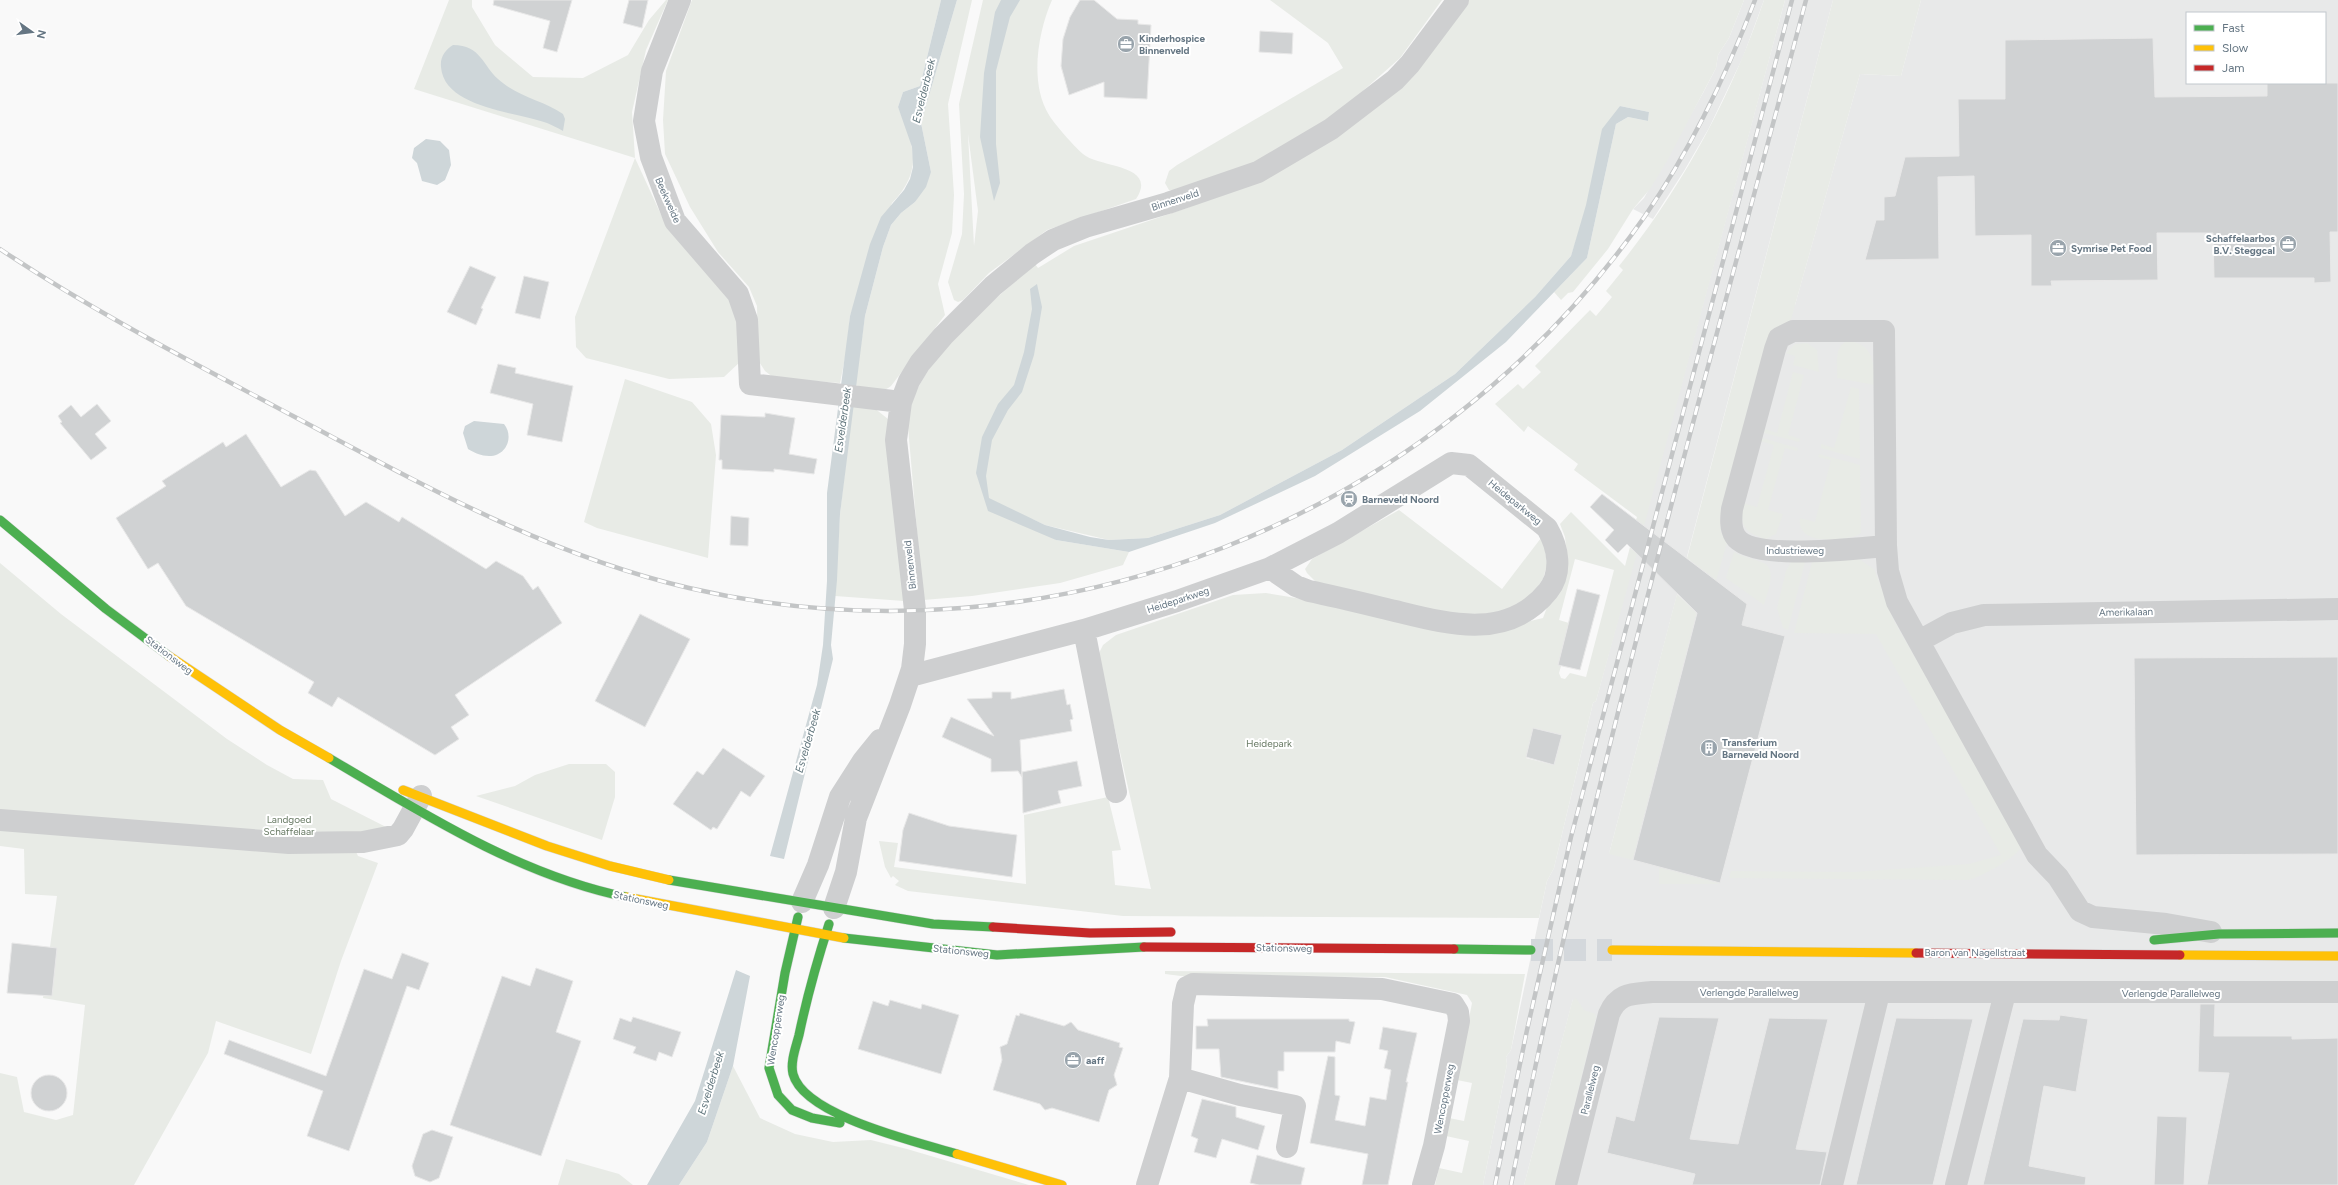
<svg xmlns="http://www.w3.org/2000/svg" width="2338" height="1185" font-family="Figtree,sans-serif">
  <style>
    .built { fill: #e8e9e9; fill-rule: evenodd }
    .green { fill: #e8ebe6; fill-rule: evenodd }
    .water { fill: #ced6d9 }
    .building { fill: #d0d2d3; stroke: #e8e8e8 }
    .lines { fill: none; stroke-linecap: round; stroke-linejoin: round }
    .secondary-tunnel { stroke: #d4d8dc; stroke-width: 22; stroke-dasharray: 22 11; stroke-linecap: butt }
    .fast-casing { stroke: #d5d6d7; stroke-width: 10 }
    .slow-casing { stroke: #d5d6d7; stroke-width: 10 }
    .jam-casing { stroke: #d5d6d7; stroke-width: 10 }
    .street { stroke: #cecfd0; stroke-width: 22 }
    .fast { stroke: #4caf50; stroke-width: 9 }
    .slow { stroke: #ffc107; stroke-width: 9 }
    .jam { stroke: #c62828; stroke-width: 9 }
    .rail-casing { stroke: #c3c5c6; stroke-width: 4.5 }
    .rail { stroke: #fff; stroke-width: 3; stroke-dasharray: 9; stroke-linecap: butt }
    .labels { text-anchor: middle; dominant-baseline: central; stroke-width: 4; stroke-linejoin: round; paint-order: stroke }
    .poi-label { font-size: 10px; font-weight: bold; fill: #657683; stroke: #fff; text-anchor: start }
    .street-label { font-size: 10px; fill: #657683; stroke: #fff }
    .park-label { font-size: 10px; fill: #687a64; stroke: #fff }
    .water-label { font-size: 11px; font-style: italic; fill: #60757c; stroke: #fff }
  </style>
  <rect width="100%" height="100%" fill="#f9f9f9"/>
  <path class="built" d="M1744,0h20l-21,57 -34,71 -25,43 -31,48 -20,-10 11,-11 59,-105 13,-25 2,-13 11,-17z
    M1785,0h48l-224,854 23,-66 20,5 46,-178 4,-36 72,-274h21l65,-231 41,2 20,-76h417v1185h-798l33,-186 -49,186h-41l24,-121 -1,-7 5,-7 36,-169 7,-13 39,-165 3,-2zM2187,13h138v70h-138z"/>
  <path class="green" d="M449,0h23v7l23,38 38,32 50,1 45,-23 21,-35 17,-20h2l-22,50 -14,62 3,46 28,61 73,89 5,53 -17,16 -55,2 -83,-21 -10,-11 -1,-30 60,-159 -221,-69z
    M692,0h249l-21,86 -17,6 -5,15c16,38 26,63 -6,96l-42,113 -3,32 -7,35 -66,-5 -9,-7 -7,-11 -1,-54 -8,-19 -31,-35 -28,-45 -25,-53 -2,-34 3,-49z
    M957,0h15l-24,104 6,91 -2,38 -14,51 7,31 -54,71c-10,9 -24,2 -36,-1l10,-69 18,-69 8,-22 10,-12 14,-11 16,-30 -10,-49z
    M983,0h69c-14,32 -23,83 -3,115 7,11 24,30 34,39 16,14 76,10 53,45l-89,31 -58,43 -26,27 -5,2 -4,-2 -6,-18 14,-48 2,-40 -5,-90zM968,134l10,77 -4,35z
    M1270,0h172l-42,58 -44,39 -31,24 -75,45 -70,25 -11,-1 -4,-7 4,-12 8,-6 166,-97 -15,-25z
    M1467,0h277l-15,38 -11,17 -2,13 -49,93 -17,28 -17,20 -25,40 -35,43 -5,1 -7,7 -7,-8 33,-34 29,-134 12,-7 20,4 1,-9 -29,-6 -49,150 -36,41 -80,77 -113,76 -122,65 -72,23 -39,2 -64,-15 -13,-6 24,21 73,12 -6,13 -63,18 -88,13 -49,4 -16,-185c20,-66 80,-107 128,-151l3,4 36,-22 113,-38 74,-30 32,-16z
    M1764,0h21l-141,526 -8,-6 1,-3 -63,-47 4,-6 -50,-38 -4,6 -29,-28 23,-20 5,5 18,-17 -6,-6 55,-56 6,6 16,-19 -6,-6 17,-21 -4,-4c63,-78 113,-171 145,-266z
    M1833,0h88l-20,76 -41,-2 -70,249 -26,27 -44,167 1,15 6,11 -11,38 -29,-23z
    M1847,341c27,2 27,23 28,44l-38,-7c1,-12 -4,-31 10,-37z
    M1807,343l10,7 2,22 -26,-7 2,-9 -9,-3 9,-9z
    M1793,372l11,3 -16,60 12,4 -1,3 -35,-9 1,-4 12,4z
    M625,379l67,23 19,22 5,31 -8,103 -111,-30 -13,-6z
    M1851,387l8,2 1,70 -39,-11v-4l13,4z
    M852,407h21l15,12 2,45 14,137 -69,-5 5,-82z
    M1762,438l36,10 -1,3 -12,-3 -17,62 15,4 -7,20 -10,5c-23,-7 -26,-13 -23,-36l14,4 17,-62 -13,-4z
    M1819,454l41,11 1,68 -3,2c-16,6 -62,11 -58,-17l15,4 16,-62 -13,-3z
    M1399,510l103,79 39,-51 4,10 2,17 -4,14 -16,23 -49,18 -157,-33 -14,-14 -2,-4 7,-10z
    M1571,512l54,54 5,-19 7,6 -41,148 -3,2 -39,165 -7,13 -8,37 -416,-2 -215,-25 -13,-6 4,-4 -6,-5 -2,2 -6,-11 -6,-26 19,2 -4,24 132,17 -2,-69 84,-18 13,53 -9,1 3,34 36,4 -53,-234 5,-10 13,-10 117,-40 33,-2 18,3 205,35 54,-13 24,-64 -2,-17 -5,-13zM1575,559l39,11 -28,107 -16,-4 -5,6 -4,-1 -2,-5 2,-7 -3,-1 11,-42 -10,-3zM1534,728l28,7 -8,30 -28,-7z
    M1734,552c9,5 18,6 27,10 18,5 6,30 3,43l-38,-27z
    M1806,558l-18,72 -5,-2 -6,-20 9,-37 5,-9z
    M1813,558l46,1 15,10 20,52 129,224c-7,13 -40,31 -55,35l-239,-2 2,-7 123,1 115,-8 32,-9 -125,-221 -82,-1z
    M0,563l61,51 166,125 40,26 26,14 30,1 8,19 59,30 -42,6 10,21 20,7 -37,98 -30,93 -95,-33 -8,32 -74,132h-134v-112l17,4 7,35 32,8 17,-5 12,-110 -42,-7 14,-102 -32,-2 -1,-45 -24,-3z
    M1677,594l20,19 -64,247 -24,-6z
    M569,764h37l9,8v25l-13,43 -126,-44 39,-10 20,-11z
    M1659,867l61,16v1h-61z
    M1165,971l360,3 -14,76 -5,7 1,7 -24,121h-48l4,-17 23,5 7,-32 -23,-5 3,-18 15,3 8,-38 -15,-3 15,-77 -5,-8 -82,-18 -204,-1 -16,-2z
    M1576,998l8,12 11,4 1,3 -41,168h-31l48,-183z
    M733,1066l27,52 35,16 38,8 38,-2 36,9 122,36h-350l28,-43z
    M566,1159l53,15 14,11h-75z"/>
  <path class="water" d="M941,0h16l-36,123 10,49 -5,15 -11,15 -14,11 -10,12 -8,22 -18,69 -25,198 -3,66 -6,65 2,14 -49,200 -14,-3 47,-171 6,-40 4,-64v-88l23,-177 20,-72 11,-27 23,-27 6,-11 3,-12 -1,-20 -14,-40 5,-15 17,-6z
    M1001,0h19l-10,17 -14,54v73l4,39 -6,18 -14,-64 4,-64 11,-61z
    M453,45c28,0 30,21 45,34 20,18 45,21 65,35l2,5 -2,12c-5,-3 -11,-6 -16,-8 -30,-11 -103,-15 -106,-56 -1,-10 4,-17 12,-22z
    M1620,106l29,6 -1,9 -20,-4 -12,7 -29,134 -81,84 -86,69 -105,65 -100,47 -86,29 -73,-12 -68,-29 -12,-38 6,-36 16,-33 16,-19 10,-33 8,-43 -2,-20 7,-5 5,23 -8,48 -12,37 -14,18 -16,30 -6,36 3,22 56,27 45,12 19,3 39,-2 72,-23 122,-65 113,-76 80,-77 36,-41 15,-51 16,-76z
    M426,139l14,2 9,9 2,15 -6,15 -8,5 -15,-4 -5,-18 -5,-5 2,-10z
    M474,421l30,3c10,12 3,32 -15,32 -8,0 -14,-3 -21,-7l-5,-16 2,-7z
    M736,970l14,6 -17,90 -26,76 -28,43h-32l48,-84z"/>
  <path class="building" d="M494,0h78l-15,52 -14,-4 7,-27 -57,-16z
    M629,0h19l-6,28 -19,-5z
    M1080,0h14l23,19 21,1v4l13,1 -4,74 -43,-2v-15l-35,13 -8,-29 2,-27 7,-22z
    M1260,31l33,2 -1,21 -33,-2z
    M2153,38l2,59 112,-1v-13h71v149h-8l1,50 -17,1v-5h-100l-1,-45h-56l1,47 -107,1 1,5h-21v-51l-56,1 -1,-60 -36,1 1,82 -74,1 11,-40h8v-23l11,-1 10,-39 54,-1 -1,-57h47v-59z
    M470,266l26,11 -15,31 2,1 -7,16 -29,-13z
    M524,276l25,6 -9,37 -25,-6z
    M498,364l18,4 -1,5 58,13 -11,56 -35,-7 6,-31 -43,-11z
    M97,404l14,17 -16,13 12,14 -16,12 -31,-37 2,-1 -4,-6 13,-11 10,12z
    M765,413l30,5 -6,36 28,5 -3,15 -40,-5v3l-52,-3v-9h-3l2,-45 44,2z
    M246,434l35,53 29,-17 6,1 29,45 21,-14 33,20 3,-5 84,52 10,-8 27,15 10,14 5,-4 24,37 -107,72 14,20 -18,12 8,12 -24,16 -97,-58 -6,10 -24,-14 6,-11 -128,-76 -28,-43 -10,6 -32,-51 50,-32 -4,-5 61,-39 3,5z
    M1602,494l145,110 -5,21 43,11 -65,247 -87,-23 64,-247 -70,-69 -9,9 -13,-13 9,-10 -24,-23z
    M731,516l18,2 -1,28 -18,-1z
    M1577,589l23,6 -20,75 -22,-5z
    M640,614l50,25 -45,88 -50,-26z
    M2338,657v197l-202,1 -2,-197z
    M1064,689l3,16 3,-1 3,15 -3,1 2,11 -52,9 2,37 -4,-6 -27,1v-13l-49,-22 9,-20 43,19 -27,-37 25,-1v-6h19v7z
    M1533,728l29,7 -8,30 -28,-8z
    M723,748l42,28 -15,21 -9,-6 -24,38 -4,-2 -2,3 -38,-26 24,-33 6,4z
    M1077,761l5,25 -24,5 3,12 -38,10 -1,-41z
    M909,813l40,13 68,9 -5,42 -113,-16 4,-31z
    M12,943l45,5 -5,48 -45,-3z
    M402,953l27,10 -10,27 -12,-4 -58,165 -42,-15 16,-45 -99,-37 5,-14 97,36 38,-107 28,10z
    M536,968l37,13 -17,51 25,9 -40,115 -91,-31 52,-149 28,10z
    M890,1000l31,9 1,-5 37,11 -18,59 -83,-25 15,-48 15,5z
    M2200,1004h15l-1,32h78v3l46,-1v147h-131l22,-112 -31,-1z
    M1020,1013l44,13 7,-4 7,8 42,13 -1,4 4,1 -9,27 3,10 -8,5 -10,32 -47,-14 -7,2 -5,-6 -47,-14 9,-30 -2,-13 7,-3 9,-29 3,1z
    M2060,1015l28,4 -12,73 -32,-6 -15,80 57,11 -1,8h-102l40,-166 36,1z
    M633,1017l48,15 -9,25 -13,-5 -3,9 -23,-8 3,-6 -23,-8 7,-21 11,4z
    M1659,1017l60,1 -29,121 48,5 31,-126 59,1 -32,130 31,3 -7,33h-128l3,-11 -88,-21 9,-37 18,5z
    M1896,1018l77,1 -40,166h-77z
    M1207,1019h142v2l6,1 -5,22 -14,-3 -1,11h-51v19h-6v18l-57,-12 -2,-28h-23v-23h12z
    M1383,1027l34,6 -11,49h2l-20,103h-26l6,-31 -58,-11 18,-87 7,1v38l5,1 -5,24 30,6 5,-29 16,3 5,-30 -7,-2 4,-17 -9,-2z
    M31 1093a18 18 0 1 1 36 0a18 18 0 1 1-36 0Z
    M1202,1099l34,8v10l29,9 -7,24 -36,-11 -6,19 -22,-6 4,-13 -7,-3z
    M2157,1116l30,1 -3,68h-30z
    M432,1130l21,7 -14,41 -9,4 -15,-6 -3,-10 11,-32z
    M1257,1155l48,13 -4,17h-42l-9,-2z"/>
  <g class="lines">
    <path class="secondary-tunnel" d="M1531,950h81"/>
    <defs>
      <path id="fast" d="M0,520l106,89 63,47
        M329,758c93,55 190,117 297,139
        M669,880l264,44 60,3
        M798,917l-13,56 -16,95 9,27 14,15 20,8 28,5
        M829,924c-12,37 -22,73 -30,111 -3,12 -9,27 -6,39 11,42 125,68 164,80
        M844,938l153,17 147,-8
        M2154,940l65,-6 119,-1
        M1454,949l77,1"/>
      <path id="slow" d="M169,656l111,74 49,28
        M403,790l144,56 63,20 59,14
        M626,897l218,41
        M1612,950l304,3
        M2180,955l158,1
        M957,1154l105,31"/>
      <path id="jam" d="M993,927l97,6 81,-1
        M1144,947l310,2
        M1916,953l264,2"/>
    </defs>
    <use href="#fast" class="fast-casing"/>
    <use href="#slow" class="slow-casing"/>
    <use href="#jam" class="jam-casing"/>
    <path class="street" d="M680,0l-28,71 -8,50 7,36 24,64 63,73 9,26 3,64 151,18
      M1793,331h91l2,215c-28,2 -136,16 -151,-10 -5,-8 -4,-18 -3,-27l43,-160 4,-11z
      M1886,546l2,25 9,31 140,253 21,22 22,34 13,6 73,7 45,8
      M1084,630l32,162
      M1919,641l33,-18 32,-8 354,-6
      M910,676l174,-46 93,-29 93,-33 68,-35 113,-70 18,2 78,63c11,19 16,44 1,63 -40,50 -100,33 -153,20 -29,-7 -57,-14 -86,-20l-13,-5 -26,-18
      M0,820l289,23 74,-1 35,-7 5,-6 18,-33
      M802,902l16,-37 22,-68 23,-36 17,-21
      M834,908l12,-36 10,-54 44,-113 12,-36 3,-25v-34l-19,-170 5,-38 8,-21 11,-18 23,-27 50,-50 39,-32 21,-14 32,-13 83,-24 90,-31 73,-43 64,-49 15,-16 48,-64
      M1287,1147l8,-41 -55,-11 -60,-17 3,-74 4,-17 6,-3 189,5 71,15 5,8 1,9 -25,125 -11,39
      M1147,1185l33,-107
      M1566,1185l43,-171c9,-21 22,-20 43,-22h686
      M1832,1185l47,-192
      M1956,1185l49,-192"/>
    <use href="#fast" class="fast"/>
    <use href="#slow" class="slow"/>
    <use href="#jam" class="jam"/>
    <defs>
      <path id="rail" d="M0,249c94,63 194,114 293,167 128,68 254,139 396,172 363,84 744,-68 956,-372 46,-67 81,-140 110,-216
        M1495,1185l32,-155 44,-193 221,-837
        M1511,1185c79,-400 191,-792 295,-1185"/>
    </defs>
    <use href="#rail" class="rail-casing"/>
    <use href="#rail" class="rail"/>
  </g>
  <defs>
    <symbol id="office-disc" viewBox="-11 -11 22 22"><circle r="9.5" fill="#99a4ac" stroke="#fff"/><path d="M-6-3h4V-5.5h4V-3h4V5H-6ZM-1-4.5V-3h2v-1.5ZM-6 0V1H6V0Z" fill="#fff"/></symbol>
    <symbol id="station-disc" viewBox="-11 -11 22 22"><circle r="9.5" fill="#99a4ac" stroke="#fff"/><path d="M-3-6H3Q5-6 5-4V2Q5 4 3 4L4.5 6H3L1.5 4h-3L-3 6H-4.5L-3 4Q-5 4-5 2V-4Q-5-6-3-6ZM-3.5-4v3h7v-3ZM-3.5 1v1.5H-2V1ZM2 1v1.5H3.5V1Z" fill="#fff"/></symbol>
    <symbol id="building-disc" viewBox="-11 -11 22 22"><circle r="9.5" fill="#99a4ac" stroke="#fff"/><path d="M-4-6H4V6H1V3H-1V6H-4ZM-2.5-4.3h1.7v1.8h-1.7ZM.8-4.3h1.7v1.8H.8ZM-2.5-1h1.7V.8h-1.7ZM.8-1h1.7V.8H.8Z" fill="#fff"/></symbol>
  </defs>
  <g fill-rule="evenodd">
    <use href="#office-disc" x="1116" y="34" width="20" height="20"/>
    <use href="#office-disc" x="2278" y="234" width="20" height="20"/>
    <use href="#office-disc" x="2048" y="238" width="20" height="20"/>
    <use href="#station-disc" x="1339" y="489" width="20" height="20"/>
    <use href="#building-disc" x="1699" y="738" width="20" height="20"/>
    <use href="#office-disc" x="1063" y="1050" width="20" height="20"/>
  </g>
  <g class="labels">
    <g class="poi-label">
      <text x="1139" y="38">Kinderhospice<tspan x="1139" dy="12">Binnenveld</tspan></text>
      <text x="2275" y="238" text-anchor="end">Schaffelaarbos<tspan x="2275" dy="12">B.V. Steggcal</tspan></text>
      <text x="2071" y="248">Symrise Pet Food</text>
      <text x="1362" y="499">Barneveld Noord</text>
      <text x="1722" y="742">Transferium<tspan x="1722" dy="12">Barneveld Noord</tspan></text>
      <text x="1086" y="1060">aaff</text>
    </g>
    <g class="street-label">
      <text transform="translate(668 200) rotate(66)">Beekweide</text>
      <text transform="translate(1175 200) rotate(-18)">Binnenveld</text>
      <text transform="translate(1515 502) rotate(39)">Heideparkweg</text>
      <text x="1795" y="550">Industrieweg</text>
      <text transform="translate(910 565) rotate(-96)">Binnenveld</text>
      <text transform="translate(1178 600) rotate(-18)">Heideparkweg</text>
      <text transform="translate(2126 612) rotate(-1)">Amerikalaan</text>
      <text transform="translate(169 655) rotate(37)">Stationsweg</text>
      <text transform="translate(641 900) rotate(12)">Stationsweg</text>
      <text transform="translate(1284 948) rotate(1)">Stationsweg</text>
      <text transform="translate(961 951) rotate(6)">Stationsweg</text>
      <text x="1975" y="952">Baron van Nagellstraat</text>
      <text x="1749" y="992">Verlengde Parallelweg</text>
      <text x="2171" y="993">Verlengde Parallelweg</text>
      <text transform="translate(776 1030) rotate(-81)">Wencopperweg</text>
      <text transform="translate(1590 1090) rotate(-76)">Parallelweg</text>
      <text transform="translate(1444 1099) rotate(-79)">Wencopperweg</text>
    </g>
    <g class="park-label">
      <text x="1269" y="743">Heidepark</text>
      <text x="289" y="819">Landgoed<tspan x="289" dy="12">Schaffelaar</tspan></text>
    </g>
    <g class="water-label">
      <text transform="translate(924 91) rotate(-76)">Esvelderbeek</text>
      <text transform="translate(843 420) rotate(-82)">Esvelderbeek</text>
      <text transform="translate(808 741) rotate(-74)">Esvelderbeek</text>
      <text transform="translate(711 1083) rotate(-73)">Esvelderbeek</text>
    </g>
  </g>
  <rect x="2186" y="12" width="140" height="72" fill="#ffffff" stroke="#c1c8cd"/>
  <rect x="2194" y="25" width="20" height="6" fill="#4caf50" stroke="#c1c8cd"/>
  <text x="2222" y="32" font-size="12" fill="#657683">Fast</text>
  <rect x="2194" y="45" width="20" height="6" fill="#ffc107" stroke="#c1c8cd"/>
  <text x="2222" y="52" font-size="12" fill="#657683">Slow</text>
  <rect x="2194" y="65" width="20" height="6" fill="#c62828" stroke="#c1c8cd"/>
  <text x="2222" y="72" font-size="12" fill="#657683">Jam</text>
  <g transform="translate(32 32) rotate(104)" stroke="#ffffff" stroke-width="3" paint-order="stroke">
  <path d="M0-3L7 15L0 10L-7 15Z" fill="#657683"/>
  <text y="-6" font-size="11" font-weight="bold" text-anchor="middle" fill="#657683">N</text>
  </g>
</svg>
